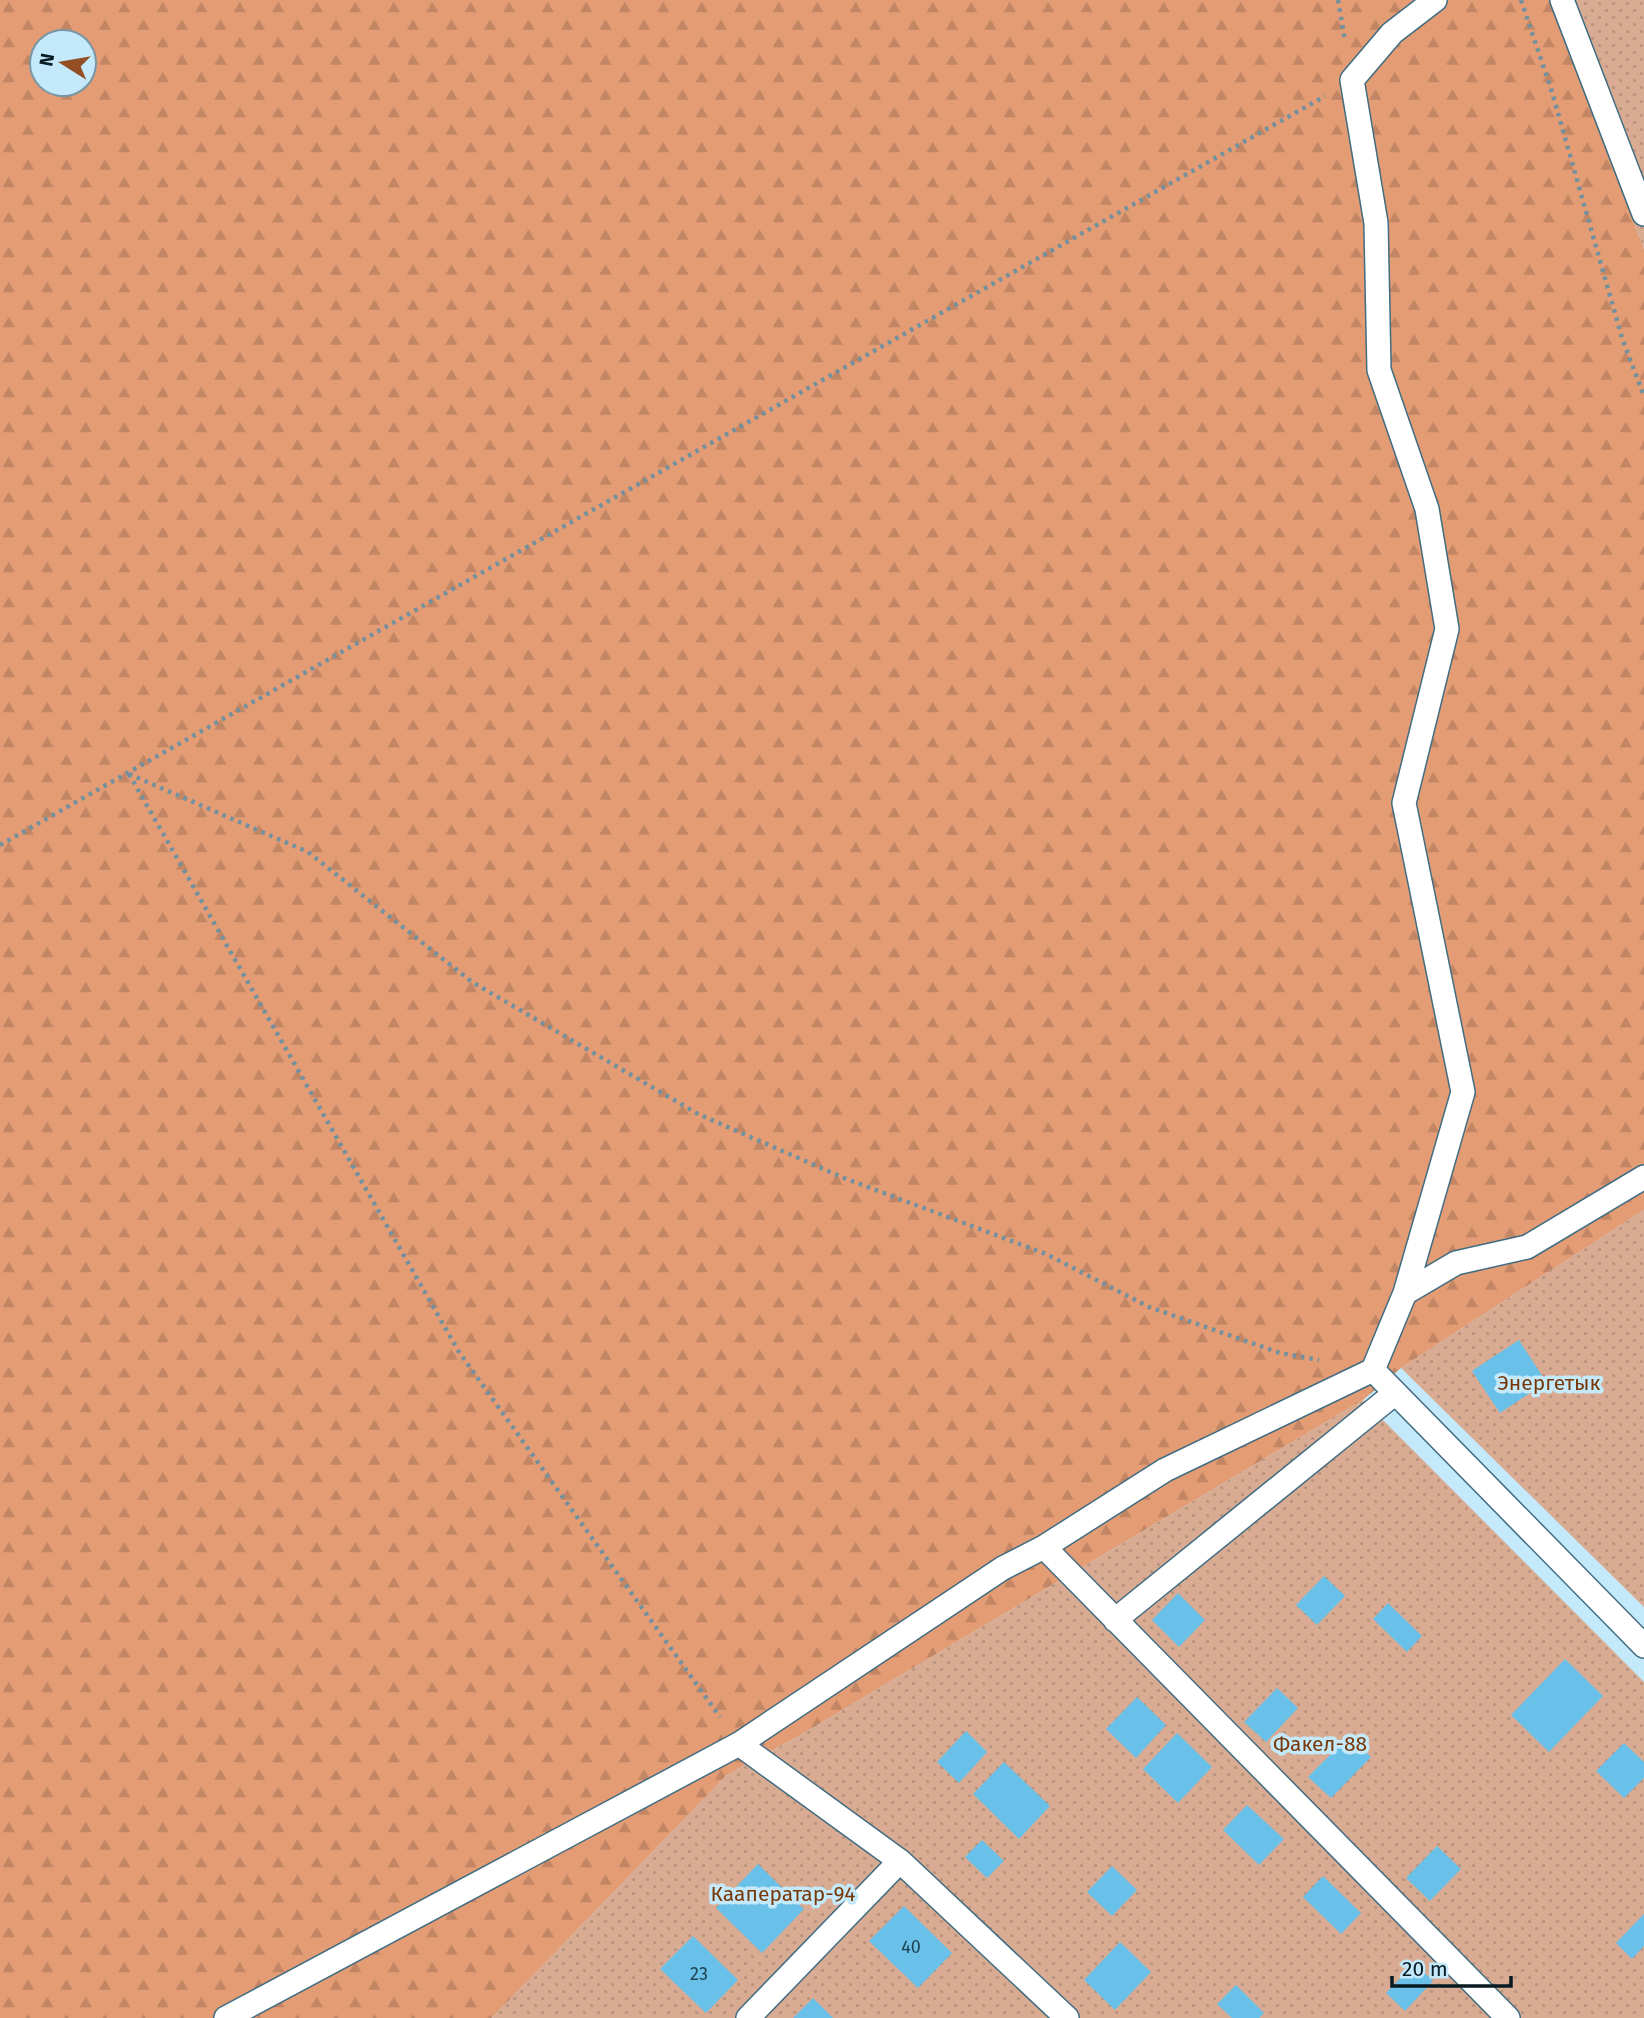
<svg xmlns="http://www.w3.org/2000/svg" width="1644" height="2018" font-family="'Fira Sans',sans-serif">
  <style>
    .forest { fill: url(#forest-firs); fill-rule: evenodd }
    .park { fill: url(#park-dots) }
    .building { fill: #69c0e9 }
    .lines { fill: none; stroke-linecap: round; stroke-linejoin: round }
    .lane-casing { stroke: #416c81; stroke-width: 26 }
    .path { stroke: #73909e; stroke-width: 4.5; stroke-dasharray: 3.5 5; stroke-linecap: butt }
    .lane { stroke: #fff; stroke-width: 23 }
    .labels { text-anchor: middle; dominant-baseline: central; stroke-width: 7; stroke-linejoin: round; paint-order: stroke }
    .number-label { font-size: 18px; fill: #204454 }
    .park-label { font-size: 21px; fill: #783707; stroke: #c4e9fb }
  </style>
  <defs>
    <pattern id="forest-firs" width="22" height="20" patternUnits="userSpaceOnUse" patternTransform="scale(1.75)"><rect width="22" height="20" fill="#e49c74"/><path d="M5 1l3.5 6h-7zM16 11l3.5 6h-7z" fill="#c28664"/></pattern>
    <pattern id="park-dots" width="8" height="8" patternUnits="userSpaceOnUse" patternTransform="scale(1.75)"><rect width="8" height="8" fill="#d8ab92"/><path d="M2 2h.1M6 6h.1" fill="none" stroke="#b8937e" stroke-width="1.8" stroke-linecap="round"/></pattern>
  </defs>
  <rect width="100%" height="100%" fill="#c4e9fb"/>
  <path class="forest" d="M0,0h1549l95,249v961l-243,158 -38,32 -564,336 -72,39 -235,243h-492zM42,42h42v42h-42z"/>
  <path class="park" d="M1549,0h95v249z
    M1644,1210v397l-243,-239z
    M1363,1400l281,282v336h-1152l235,-243 72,-39z"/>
  <path class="building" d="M1519,1340l27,42 -46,31 -28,-42z
    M1324,1576l21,20 -28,29 -21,-20z
    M1178,1593l27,27 -26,27 -27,-27z
    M1388,1603l34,33 -15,16 -34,-33z
    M1565,1659l38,37 -54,56 -38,-37z
    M1277,1688l21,20 -32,34 -22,-20z
    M1137,1697l29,28 -30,33 -30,-29z
    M966,1731l21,21 -28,31 -22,-21z
    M1177,1733l35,34 -34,36 -35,-34z
    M1349,1736l22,21 -40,41 -23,-21z
    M1624,1743l20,19v16l-20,20 -28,-27z
    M1004,1762l46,44 -31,33 -46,-45z
    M1247,1805l37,34 -25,26 -36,-35z
    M982,1840l22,21 -17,17 -22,-21z
    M1437,1846l24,23 -31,32 -24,-23z
    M758,1864l46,45 -42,44 -46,-45z
    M1112,1866l25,24 -25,26 -25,-24z
    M1323,1876l38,37 -20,21 -38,-37z
    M904,1906l48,47 -34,35 -49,-47z
    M1644,1914v32l-12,13 -16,-16z
    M693,1936l45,44 -32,33 -46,-44z
    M1120,1942l31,30 -36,38 -31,-30z
    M1415,1963l18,18 -28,30 -19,-18z
    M1236,1985l28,28 -5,5h-27l-15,-14z
    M813,1998l20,20h-40z"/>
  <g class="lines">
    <defs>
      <path id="lane" d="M1562,0l82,214
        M1405,1293l58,-201 -59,-289 43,-174 -20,-120 -48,-139 -3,-147 -24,-143 40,-47 43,-33
        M1373,1370l271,276
        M1044,1547l464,471
        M1115,1620l279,-226
        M739,1744l161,117 167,157
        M226,2018l513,-274 264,-176 41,-21 121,-77 208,-100 32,-77 51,-30 71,-16 117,-70
        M748,2018l152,-157"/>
    </defs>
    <use href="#lane" class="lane-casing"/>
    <path class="path" d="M1338,0l7,41
      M1521,0l31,92 70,246 22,58
      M129,774l179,78 164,130 226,132 146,64 202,76 103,53 131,46 39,7
      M129,774l330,578 261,365
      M0,845l1325,-749"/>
    <use href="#lane" class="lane"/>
  </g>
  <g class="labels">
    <g class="number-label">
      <text x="911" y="1947">40</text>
      <text x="699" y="1974">23</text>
    </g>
    <g class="park-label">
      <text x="1549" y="1383">Энергетык</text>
      <text x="1320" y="1744">Факел-88</text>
      <text x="783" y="1894">Кааператар-94</text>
    </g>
  </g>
  <g transform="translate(63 63) rotate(281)"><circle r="33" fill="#c4e9fb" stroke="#7996a4" stroke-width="2"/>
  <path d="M0-5L12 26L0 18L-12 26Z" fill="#934e23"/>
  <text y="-10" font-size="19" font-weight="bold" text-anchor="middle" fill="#081a22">N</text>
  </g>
  <path d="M1392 1976v10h119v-10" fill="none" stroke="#081a22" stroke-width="3.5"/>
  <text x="1402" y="1976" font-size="21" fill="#081a22" stroke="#c4e9fb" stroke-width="5" paint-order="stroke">20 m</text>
</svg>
